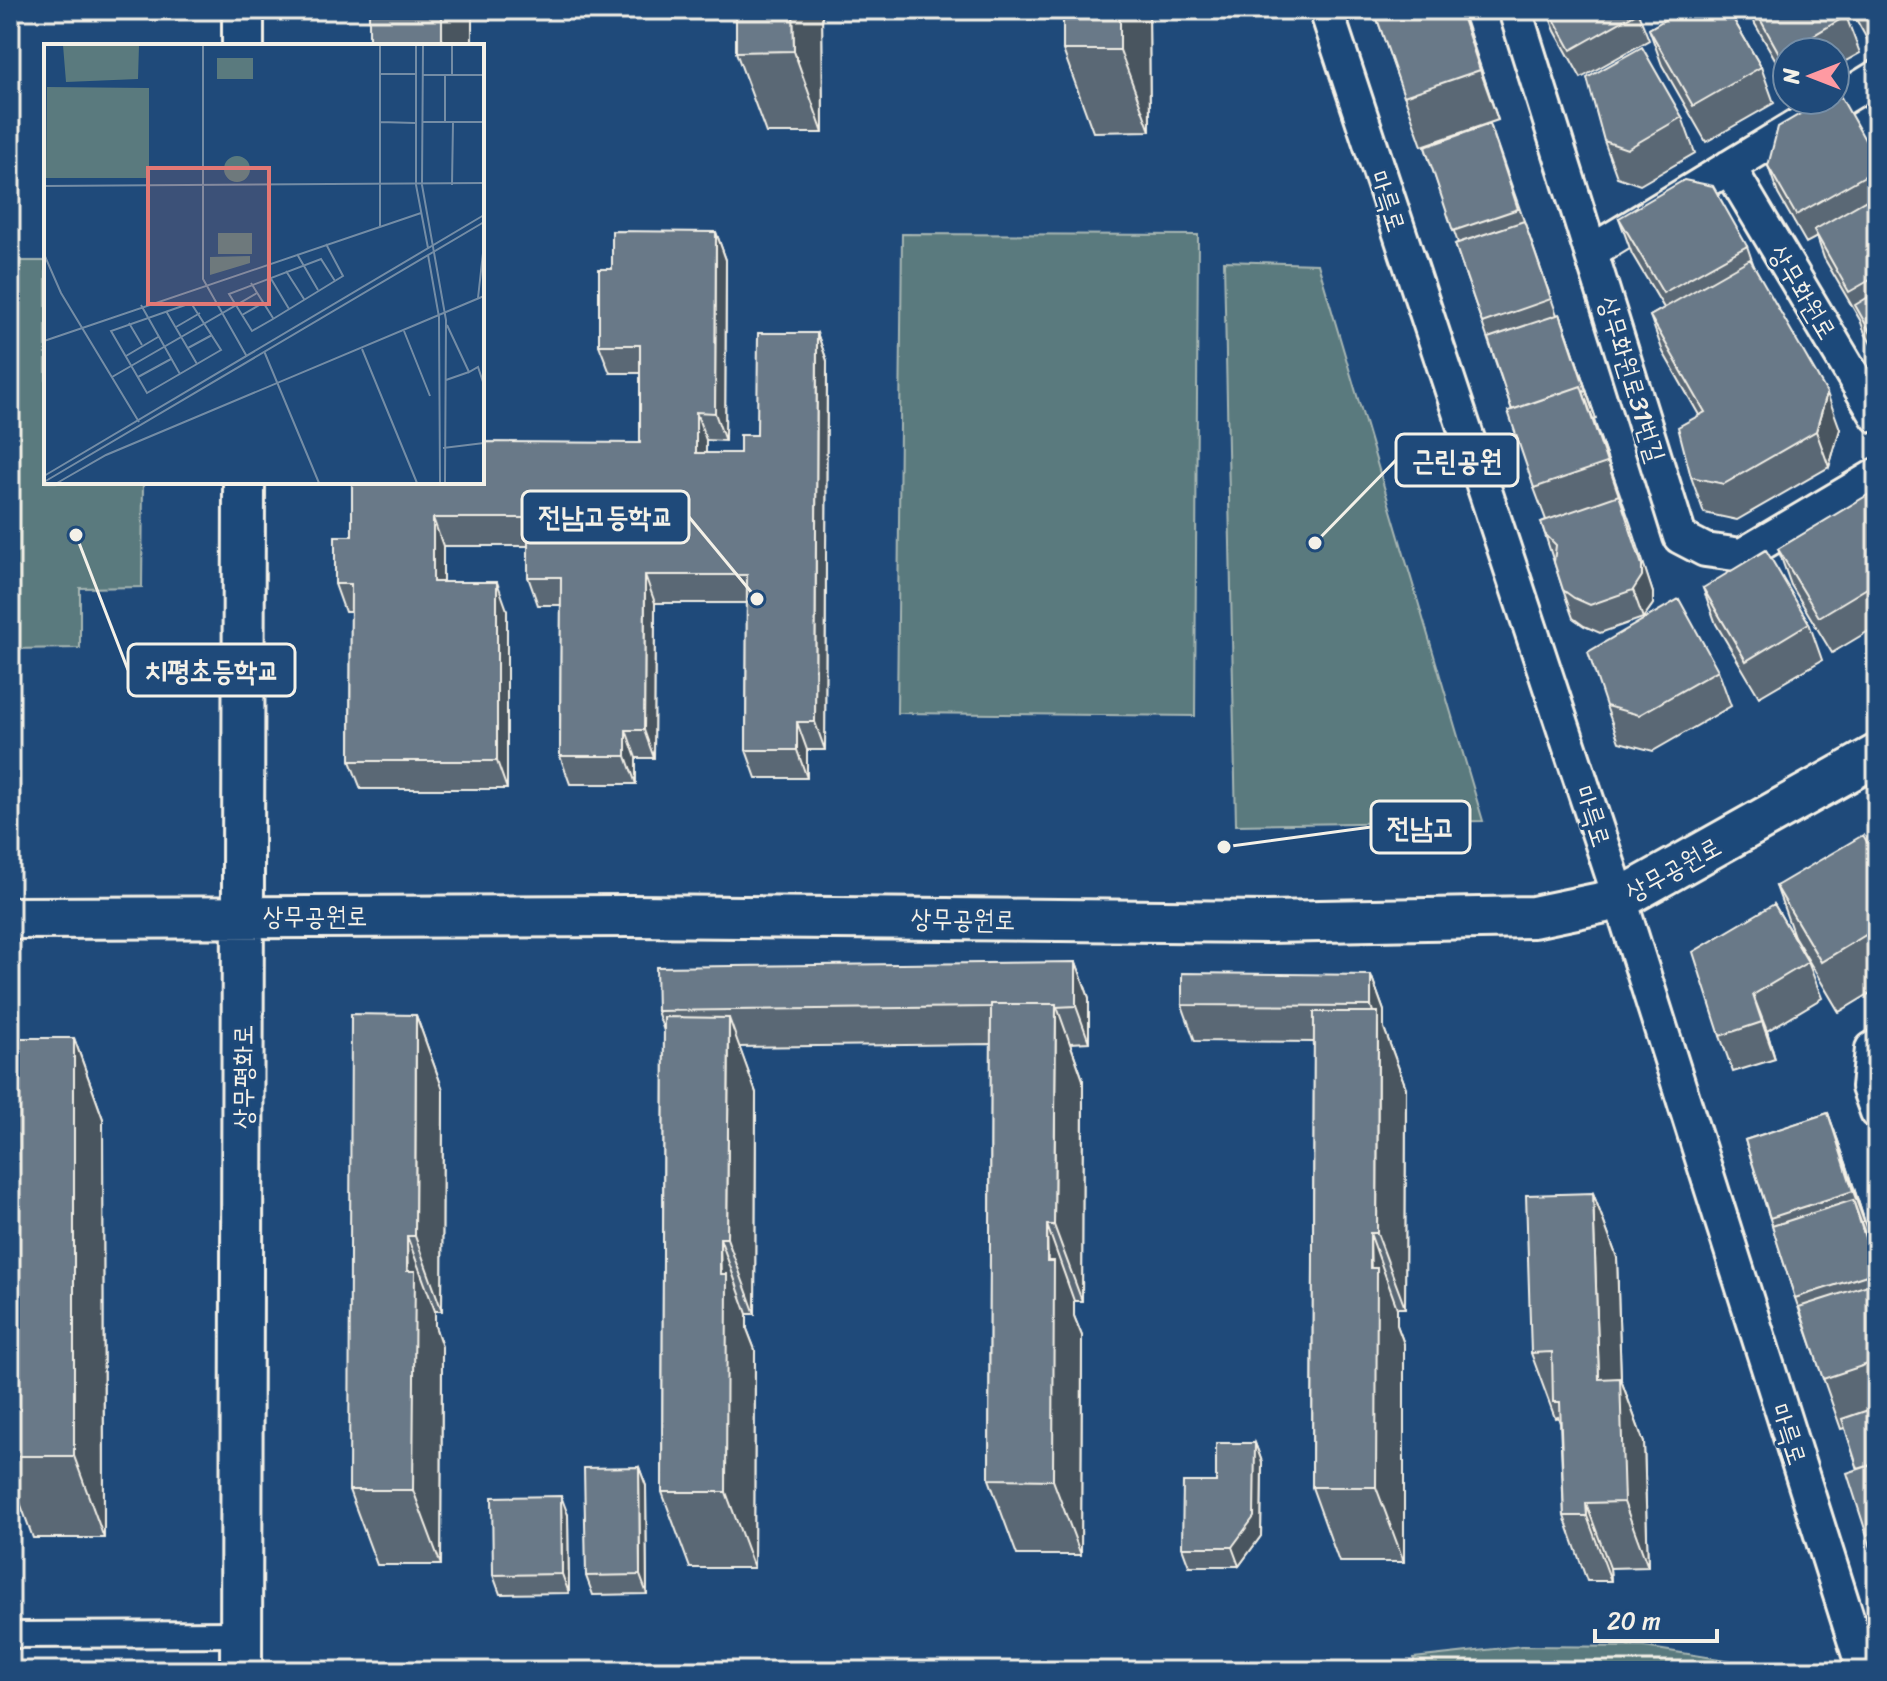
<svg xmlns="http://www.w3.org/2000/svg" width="1887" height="1681" font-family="Sriracha,'Poor Story',sans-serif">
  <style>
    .green { fill: #5a7a7e; stroke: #a7b6b3; stroke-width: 2 }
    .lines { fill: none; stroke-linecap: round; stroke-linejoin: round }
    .pedestrian-casing { stroke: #f4f1e8; stroke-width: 30 }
    .minor-casing { stroke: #f4f1e8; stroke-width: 38 }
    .tertiary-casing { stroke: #f4f1e8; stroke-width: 46 }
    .pedestrian { stroke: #1f4a7a; stroke-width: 24 }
    .minor { stroke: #1f4a7a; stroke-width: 32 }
    .tertiary { stroke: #1f4a7a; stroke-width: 40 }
    .wall { fill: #5a6875; stroke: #f4f1e8; stroke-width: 2 }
    .shaded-wall { fill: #4a555f; stroke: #f4f1e8; stroke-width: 2 }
    .building { fill: #697988; stroke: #f4f1e8; stroke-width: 2 }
    .labels { text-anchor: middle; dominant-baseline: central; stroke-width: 6; stroke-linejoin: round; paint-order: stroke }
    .street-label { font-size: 26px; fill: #f4f1e8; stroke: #1f4a7a }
    .inset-road { fill: none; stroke: #748da6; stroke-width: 2 }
    .view { fill: #e27875; fill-opacity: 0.15; stroke: #e27875; stroke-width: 4 }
    .inset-edge { fill: none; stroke: #f4f1e8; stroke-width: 4 }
    .leader { fill: none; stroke: #f4f1e8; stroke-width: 3 }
    .callout-dot { fill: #f4f1e8; stroke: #1f4a7a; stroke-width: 3 }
    .callout { fill: #1f4a7a; stroke: #f4f1e8; stroke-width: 3 }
    .callout-label { font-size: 28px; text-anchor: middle; font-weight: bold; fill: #f4f1e8 }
  </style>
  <rect width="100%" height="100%" fill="#1f4a7a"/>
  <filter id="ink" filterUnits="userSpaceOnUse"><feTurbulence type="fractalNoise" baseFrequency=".0125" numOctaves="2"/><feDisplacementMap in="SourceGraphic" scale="16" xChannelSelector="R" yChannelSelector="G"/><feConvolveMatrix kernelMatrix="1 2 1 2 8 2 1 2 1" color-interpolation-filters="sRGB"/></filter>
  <g filter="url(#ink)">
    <path class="green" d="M902,234l296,1 -3,481 -298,-3z
      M10,261h36v221h97l-1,105 -62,1v60l-70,1z
      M1224,261l94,3 165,557 -247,4z
      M1522,1646l122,1 151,24h-381v-13z"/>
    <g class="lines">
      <defs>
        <path id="pedestrian" d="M10,1635l232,-1"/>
        <path id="minor" d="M1326,10l294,889 244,772
          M1515,10l165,527 25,13 37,5 135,-80
          M1729,167l148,249
          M1592,251l285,-174
          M1877,1046l-5,3 -4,38 9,25"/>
        <path id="tertiary" d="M243,10v36
          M10,918l620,-2 637,6 266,-5 87,-18 257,-144
          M241,1671l3,-1189"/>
      </defs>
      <use href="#pedestrian" class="pedestrian-casing"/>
      <use href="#minor" class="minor-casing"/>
      <use href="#tertiary" class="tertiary-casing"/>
      <use href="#pedestrian" class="pedestrian"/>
      <use href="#minor" class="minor"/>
      <use href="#tertiary" class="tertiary"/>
    </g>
    <path class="wall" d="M736,10h86l1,123h-57l-30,-81z
      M1149,10l1,121 -57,1 -30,-82z
      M1374,10h88l36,110 -76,26z
      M1547,10h90l12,30 -68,38 -26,-47z
      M1663,10h65l33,57 13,36 -68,39 -44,-77 -13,-36 19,-11z
      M1750,10l96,6 14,37 -25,14v-15h-48v28l-32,-56z
      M1851,10h26v26l-9,5z
      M1682,117l13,36 -55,32 -23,-8 -13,-36z
      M1490,124l67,191 3,-1 10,28 26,77 -2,1 59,173v11l-10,14 -43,15 -16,-7 -11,-8 -10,-28 -22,-68 5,-2 -12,-32 -22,-78 -57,-166 3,-1 -33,-96z
      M1877,161v193l-12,-21 -5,-13 -36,-62 -7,-21 -11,6 -28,-49 -10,-28z
      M1619,218l128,28 7,20 86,163 -11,38 -92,53 -33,-7 -13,-36 8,-62 -36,-63 -13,-36 14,-8 -32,-54z
      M716,232l10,28 -1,181 -19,-1v13h34l17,-18 60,-102 10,28 -2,389h-18v28h-51l-10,-28 1,-147h-92l-1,155h-18v26h-66l-10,-28 1,-151h-23l-10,-28v-31h-85v36l64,28v179h-146l-11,-28 1,-149h-6l-10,-28 17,-48 288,-93v-70h-30l-11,-28 13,-76z
      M1877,491v135l-45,27 -41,-68 -13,-36z
      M1703,588l106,35 13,37 -63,37 -43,-73z
      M1718,670l13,36 -78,45 -34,-9 -13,-36z
      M1877,858v131l-38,23 -45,-76 -18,-50z
      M1774,904l34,58 14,36 -55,33 8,28 -42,13 -13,-36z
      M1076,962l13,36v44l-19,1 13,37 -1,221h-8v15l8,20 -1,219h-64l-28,-76 2,-435 -252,3 17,46 -1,221h-8v15l8,21 -1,218h-64l-28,-76 2,-461 -7,-20z
      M1371,975l13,36v17l22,60 -1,220h-8v17l7,19v218h-65l-27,-75 2,-445 -119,-1 -13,-36z
      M416,1015l27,75 -1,221h-7v15l7,21 -1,218h-64l-28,-75z
      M10,1038h64l29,81 1,419h-71l-23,-63z
      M1828,1113l18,50 25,78 -3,1 9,26v298l-5,-15 -14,-82 -13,-41 -4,1 -46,-131 -50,-158z
      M1593,1193l24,65 4,122 23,63 4,124 -38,1 1,13h-24l-23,-65 -4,-93 -2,-6 -3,1 -24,-65z
      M1255,1443l7,19 -1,74 -22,30h-50l-7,-19 34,-65z
      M639,1467l7,19 1,108 -54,1 -7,-19z
      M568,1515l1,78 -69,1 -7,-19z"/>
    <path class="shaded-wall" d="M442,10h30v36h-30z
      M793,10h29l1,123 -29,-82z
      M1120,10h29l1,121 -30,-81z
      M1460,10l9,23 29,87 -18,-50z
      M716,232l10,28 -1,181 -10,-28z
      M1560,314l10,28 26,77 -10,-28z
      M817,333l10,28 -2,389 -10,-28z
      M1581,386l49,136 23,71v11l-10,14 -10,-28 -8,-77z
      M1827,393l13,36 -11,38 -13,-36z
      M696,412l10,28v41l-10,-28z
      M433,518l10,28v64l-10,-28z
      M645,575l10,28 -1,155 -10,-28z
      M497,582l10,28v179l-10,-28z
      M797,722l10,28v28l-10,-28z
      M626,730l10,28v26l-10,-28z
      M1076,962l13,36v44l-13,-36z
      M1371,975l13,36v17l22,60 -1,220 -28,-75 1,-207 -7,-20z
      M1753,995l14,36 8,28 -13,-37z
      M1056,1004l27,76 -1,221 -28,-76z
      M416,1015l27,75 -1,221 -27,-75z
      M729,1018l27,75 -1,221 -28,-76z
      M74,1038l29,81 1,419 -30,-82z
      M1828,1113l18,50 25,78 -18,-50z
      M1593,1193l24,65 4,122 23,63 4,124 -24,-65 -25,-123z
      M1853,1200l18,50 6,18v7z
      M1047,1225l27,76v15l8,20 -1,219 -28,-75z
      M1370,1233l27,75v17l7,19v218l-28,-75z
      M407,1236l28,75v15l7,21 -1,218 -28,-75z
      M720,1238l27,76v15l8,21 -1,218 -28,-76z
      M1255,1443l7,19 -1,74 -22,30 -7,-19z
      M639,1467l7,19 1,108 -7,-19z
      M561,1496l7,19 1,78 -7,-19z
      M1586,1503l24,65 1,13 -24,-65z"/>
    <path class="building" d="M369,10h73v36h-73z
      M736,10h57l1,41 -58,1z
      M1063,10h57v40h-57z
      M1374,10h86l20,60 -76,26z
      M1549,10h88l1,2 -67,38z
      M1681,10h47l33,57 -68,39 -44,-77z
      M1755,10h88l3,6 -66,39z
      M1642,47l40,70 -55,32 -23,-8 -17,-63z
      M1838,92l39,69v8l-81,46 -28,-49 10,-39 46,-27h11v-6z
      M1490,124l28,85 -65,22 -28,-84z
      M1684,180l29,6 34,60 -84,47 -44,-75z
      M1877,194v82l-28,16 -35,-62z
      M1524,221l27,78 -69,24 -27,-79z
      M612,231l104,1 -1,181 -19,-1v41h44v-18h17l1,-102h59l-2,389h-18v28h-51l1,-175h-102l-1,155h-18v26h-66l1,-179h-33v-59h-95v64h64v179h-147l1,-177h-16v-48h17v-54h130v-40l158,1v-98h-41v-76h13z
      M1750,259l77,134 -11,38 -92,53 -33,-7 -13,-50 27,-15 -55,-96z
      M1877,292v52l-22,-39z
      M1560,314l26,77 -3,1 -2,-6 -69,24 -24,-72z
      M1581,386l26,77 -73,25 -26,-77z
      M1876,490l1,92 -58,35 -41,-68z
      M1619,495l23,70v11l-9,14 -43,15 -16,-7 -11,-8 -9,-28 2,-17 -11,-11 -4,-12z
      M1766,550l43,73 -63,38 -43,-73z
      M1679,599l39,71 -79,45 -33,-9 -18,-54z
      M1877,825v17l-7,-12z
      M1863,835l14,23v70l-56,34 -45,-76z
      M1774,904l34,58 -55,33 9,27 -42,14 -27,-84z
      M1076,962v44l-20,1v-3h-65v3l-334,4 -1,-44z
      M1182,973l189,2v31l-189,-1z
      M991,1004h65l-2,221h-7v36h7l-1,219 -64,-1z
      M1314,1012h64l-1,221h-7v35h7l-1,219h-64z
      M351,1014l65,1 -1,221h-8v35h8l-2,219h-64z
      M664,1017l65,1 -2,220h-7v36h7l-1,218h-64z
      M10,1038h64v418h-64z
      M1828,1113l25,78 -83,27 -25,-78z
      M1593,1193l6,186 21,-1 4,124 -38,1 1,13h-23l-4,-114h-7l-1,-50 -21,1 -5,-158z
      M1853,1200l23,72 -81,26 -23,-72z
      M1877,1282v79l-54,18 -24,-72z
      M1877,1407v56l-19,6 -16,-50z
      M1216,1443h39l-1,74 -22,30h-50l1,-65h33z
      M1877,1463v87l-5,1 -25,-78z
      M639,1467l1,108 -54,1 -2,-108z
      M561,1496l1,78 -69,1 -1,-78z"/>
  </g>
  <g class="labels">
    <g class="street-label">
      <text transform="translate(1388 201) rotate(72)">마륵로</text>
      <text transform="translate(1803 292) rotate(59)">상무화원로</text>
      <text transform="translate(1632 379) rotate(73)">상무화원로31번길</text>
      <text transform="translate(1593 816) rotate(72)">마륵로</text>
      <text transform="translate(1673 869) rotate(-29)">상무공원로</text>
      <text x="315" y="916">상무공원로</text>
      <text transform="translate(963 919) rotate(1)">상무공원로</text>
      <text transform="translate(243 1077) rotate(-90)">상무평화로</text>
      <text transform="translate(1789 1434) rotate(72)">마륵로</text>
    </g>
  </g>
  <g transform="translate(44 44)">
    <rect width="440" height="440" fill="#1f4a7a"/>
    <path d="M19,1h76l-1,34 -72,3zM173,14h36v21h-36zM3,43l102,1v90h-103zM180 125a13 13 0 1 1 26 0a13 13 0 1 1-26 0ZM174,189h34v21h-34zM206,212v7l-40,12v-18z" fill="#5a7a7e"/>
    <path class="inset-road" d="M159,1v234l43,76M372,1v140l12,63M379,1l-1,140 24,135 -1,163M408,1v30M336,30h36M378,31h62M401,31v47M336,78l35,1M379,78h61M408,141l1,-63M0,142l440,-3M336,182v-181M282,200l17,32 -70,43 -21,12 -23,-37 92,-35 14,22M0,210l17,39 78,129M253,210l21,36M384,211l11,62 1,166M242,227l18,28M226,233l19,32M207,239l22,35M434,254l6,-54M147,259l30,47 -74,43 -36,-62zM97,261l39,69M122,267l31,53M198,271l21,-12M85,279l13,22M403,281l22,47 9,-5 6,18M132,283l24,-14M360,287l26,65M0,297l377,-128M144,304l24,-13M318,305l55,134M220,307l55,132M82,312l32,-19M68,333l145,-84M94,333l33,-18M402,336l23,-8M399,404l41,-5M0,432l440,-261M0,438l440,-260M13,439l49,-28 378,-159"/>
    <path class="view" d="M104,124h121v136h-121z"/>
    <rect width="440" height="440" class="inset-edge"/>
  </g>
  <path class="leader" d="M1315 543L1396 460M757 599L689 517M76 535L128 670M1224 847L1371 827"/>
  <g class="callout-dot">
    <circle cx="1315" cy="543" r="8"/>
    <circle cx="757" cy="599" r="8"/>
    <circle cx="76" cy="535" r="8"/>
    <circle cx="1224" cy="847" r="8"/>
  </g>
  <g class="callout">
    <rect x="1396" y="434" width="122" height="52" rx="8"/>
    <rect x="522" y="491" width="167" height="52" rx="8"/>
    <rect x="128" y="644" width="167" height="52" rx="8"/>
    <rect x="1371" y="801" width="99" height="52" rx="8"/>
  </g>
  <g class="callout-label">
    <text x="1457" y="470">근린공원</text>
    <text x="606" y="526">전남고등학교</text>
    <text x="212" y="680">치평초등학교</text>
    <text x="1421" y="837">전남고</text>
  </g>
  <rect width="1887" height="1681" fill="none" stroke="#1f4a7a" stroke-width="40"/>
  <rect x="20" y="20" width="1847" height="1641" fill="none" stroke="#f4f1e8" stroke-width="3" filter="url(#ink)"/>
  <g transform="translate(1811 76) rotate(270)"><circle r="38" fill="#1f4a7a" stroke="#748da6" stroke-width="2"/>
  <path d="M0-6L14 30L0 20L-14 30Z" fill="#ff9aa2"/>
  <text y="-12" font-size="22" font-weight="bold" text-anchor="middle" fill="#f4f1e8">N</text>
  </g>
  <path d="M1595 1629v12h122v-12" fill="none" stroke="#f4f1e8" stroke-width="4"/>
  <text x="1607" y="1629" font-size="24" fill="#f4f1e8" stroke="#1f4a7a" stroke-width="6" paint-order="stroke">20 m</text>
</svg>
